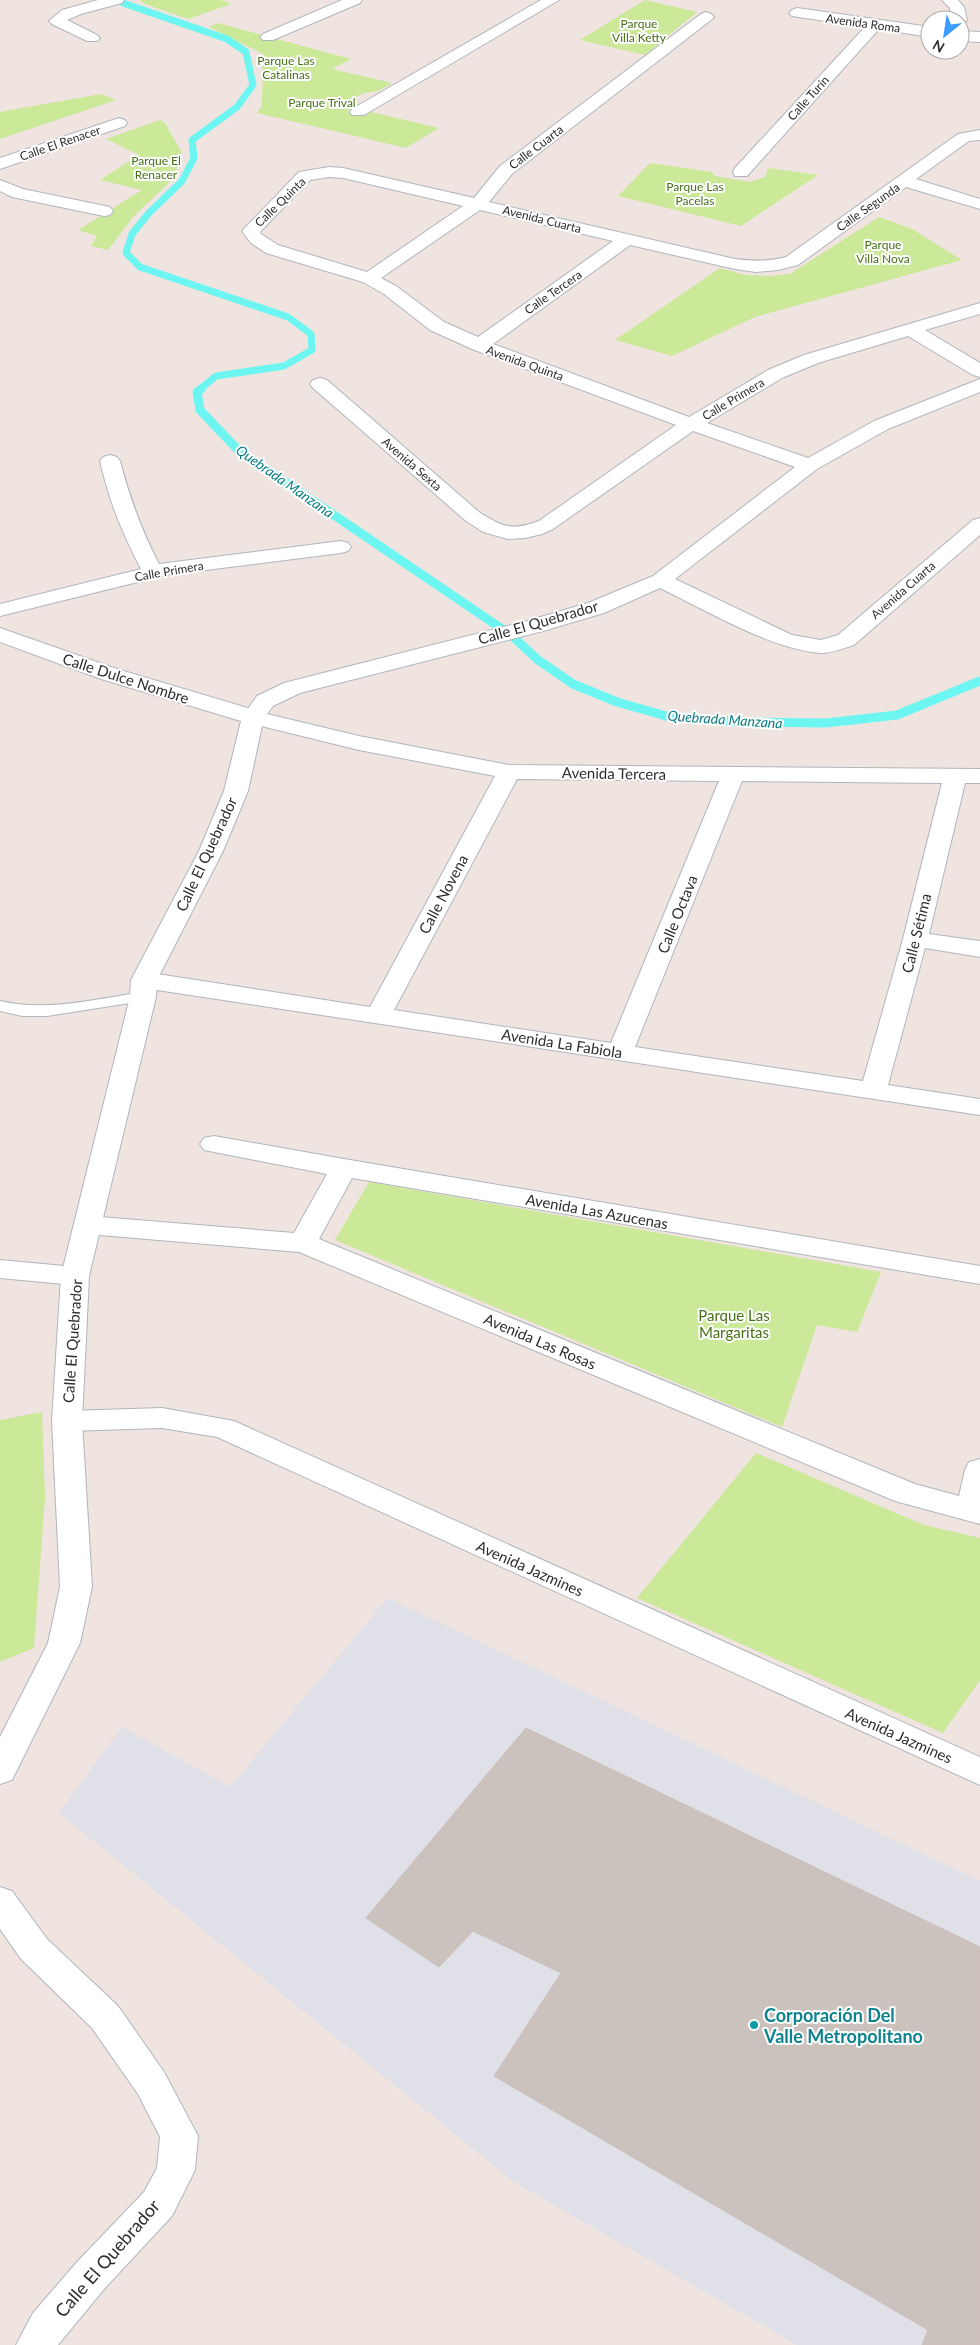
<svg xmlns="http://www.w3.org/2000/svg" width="980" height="2345" font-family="Lato,sans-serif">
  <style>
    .industrial { fill: #e0e0e8 }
    .green { fill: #cce899 }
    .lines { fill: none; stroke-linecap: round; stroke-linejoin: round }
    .stream-far1 { stroke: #6df6f1; stroke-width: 7 }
    .stream { stroke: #6df6f1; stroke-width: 9 }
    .building { fill: #cbc2be; stroke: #cbbfb8 }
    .service-casing { stroke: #afb6bd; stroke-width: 2 }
    .minor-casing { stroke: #afb6bd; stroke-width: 2 }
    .tertiary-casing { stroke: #afb6bd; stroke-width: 2 }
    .service { fill: #fff; fill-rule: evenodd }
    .minor { fill: #fff; fill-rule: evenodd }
    .tertiary { fill: #fff; fill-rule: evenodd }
    .culture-dot { fill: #0f9aa8; stroke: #fff; stroke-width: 2 }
    .labels { text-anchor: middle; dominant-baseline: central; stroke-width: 4; stroke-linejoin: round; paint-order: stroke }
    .far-park-label { font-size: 12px; fill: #457117; stroke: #fff }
    .far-street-label { font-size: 12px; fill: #2d2d2d; stroke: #fff }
    .far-water-label { font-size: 14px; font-style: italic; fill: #087e83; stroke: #fff }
    .street-label { font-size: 15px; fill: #2d2d2d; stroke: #fff }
    .park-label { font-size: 15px; fill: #457117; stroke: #fff }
    .near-culture-label { font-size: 18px; font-weight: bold; fill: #0d838f; stroke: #fff; text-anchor: start }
    .near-street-label { font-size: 18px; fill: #2d2d2d; stroke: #fff }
  </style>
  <rect width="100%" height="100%" fill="#efe4df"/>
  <path class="industrial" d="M388,1598l592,283v464h-183l-283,-163 -455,-369 63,-86 108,60z"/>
  <path class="green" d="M140,0h82l9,4 -43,15 -43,-15z
    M645,0l52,12 -52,43 -65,-15z
    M218,23l133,36 -19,10 60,14 -14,8 -14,2 -8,4 2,3 -4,8 -8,4 16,4 9,-4 68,16 -33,20 -149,-35 5,-7 1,-52 -54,-27z
    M101,94l15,6 -116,39v-27z
    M160,120l5,3 17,30 -9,26 -40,38 -25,33 -17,-4 6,-10 -19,-6 64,-40 -42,-10 39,-25 -33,-16z
    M650,163l62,9 3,4 35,6 15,-5 3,-9 50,7 -77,51 -123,-30z
    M879,217l33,12 50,31 -207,57 -83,39 -57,-16 105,-72 25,7 24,1 21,-2z
    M369,1182l512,90 -24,60 -40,-7 -35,102 -447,-187z
    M42,1412l3,85 -11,151 -34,14v-242z
    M756,1453l168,72 56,13v142l-37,53 -306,-135z"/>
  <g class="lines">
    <path class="stream-far1" d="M123,3l104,36 19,13 7,33 -16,22 -45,33 2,18 -12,23 -34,33 -16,20 -6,19 14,14 148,50 23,17 1,16 -28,16 -68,10 -17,14"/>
    <path class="stream" d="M201,389l-4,3 3,18 38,40 273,185 27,25 35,24 44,18 49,14 73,6 87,1 71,-8 83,-34"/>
  </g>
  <path class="building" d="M526,1728l454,219v398h-58l6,-15 -434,-254 67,-103 -88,-42 -34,36 -73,-49z"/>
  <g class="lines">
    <defs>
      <path id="service" d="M143,992l6,2 2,3 -2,3 -102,16h-25l-22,-5v-10c47,11 96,-2 143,-9z"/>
      <path id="minor" d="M98,0h26l-2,3 -41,11 -14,6 30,15 3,3 -3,3h-10l-35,-17 -3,-3 13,-11z
        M342,0h20l-2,3 -87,37h-10l-3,-3 3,-3z
        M541,0h18l-195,115h-12l-2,-3 2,-3z
        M942,0h16l6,7 3,13 -3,3 -4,1v-4h-9l-1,-12z
        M797,8l133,19v10l-51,-8 -132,147h-12l-2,-4 2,-4 130,-141 -73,-11 -3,-3 3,-3z
        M706,12l5,2 3,3 -3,3 -199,154 -23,28 246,57c17,2 34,3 51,-2l172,-123 22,-4v10l-11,1 -53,38 64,20v10l-74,-22 -108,78 -20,5 -22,2 -21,-3 -105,-24 -137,99 196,73 79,-47 36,-15 176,-52v11l-55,16 55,33v14l-7,-2 -65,-39 -90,27 -36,15 -75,45 101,35 66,-37 106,-42v13l-92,37 -71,40 -142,110 117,56 29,5 17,-5 135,-115 7,-2v17l-126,110c-10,3 -24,9 -34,8 -50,-4 -114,-43 -160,-65l-56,25 -61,18 -243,62 -27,13 -6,8 92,22 150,29 471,4v14h-15l-36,151 51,7v16l-55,-9 -37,137 92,14v16l-836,-127 -9,-3 -4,-5 4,-5 9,-3 226,35 125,-231 -136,-26 -114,-28 -3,-5 15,-21 27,-13 243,-62 61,-18 65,-27 142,-109 -102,-36 -140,98 -11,5 -17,4 -17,1 -25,-7 -18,-12 -152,-132 -3,-4 3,-4 7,-2 7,2 152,132c23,15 33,19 60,9l137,-96 -204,-76 -42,-19 -46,-36 -21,-12 -97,-29 -15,-10 -9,-12 57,-59 30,-5 14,1 131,30 26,-32 201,-152zM329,177l14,1 120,28 -96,66 -89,-27 -17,-11 -1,-2 50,-52zM480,210l133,31 -135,96 -34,-15 -48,-36 -15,-8zM517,779l202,2 -108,262 -217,-33zM742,781l200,2 -39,156 -40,142 -228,-34z
        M960,31l20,1v10l-20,-1z
        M119,118l6,2 2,3 -2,3 -125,43v-11z
        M0,180l23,9 87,18 3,4 -3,4 -6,1 -92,-19 -12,-6z
        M110,455l7,2 3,4c10,38 21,68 39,103l182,-23 7,2 3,4 -3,4 -7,2 -175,22 -166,41v-12l141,-35c-20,-39 -31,-66 -41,-108l3,-4z
        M214,1136l130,23 636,107v18l-628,-106 -33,61 596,245 44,12 6,-26 4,-8 11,-3v65l-85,-23 -596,-249 -211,-18 -10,-3 -4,-6 4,-6 10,-3 206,17 33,-59 -123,-24 -4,-6 4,-6z
        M0,1260l75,7 10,2 4,7 -4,7 -10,2 -75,-7z
        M162,1408l72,13 746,336v28l-763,-348 -55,-9 -95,3 -11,-3 -4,-7 4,-7 11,-3z"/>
      <path id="tertiary" d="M0,628l117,41 144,43 3,5 -16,74 -25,60 -66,129 -1,17 -67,279 -7,145 10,166 -12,56 -68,137 -12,4v-47l48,-94 12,-56 -8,-166 9,-145 69,-279 1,-17 68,-129 25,-60 17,-70 -140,-42 -101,-37z
        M0,1887l12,4 35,48 71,67 46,66 34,64 -3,34 -23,46 -67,72 -47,57h-42l17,-32 44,-51 67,-70 13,-24 3,-31 -22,-43 -46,-66 -71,-69 -21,-30z"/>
    </defs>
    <use href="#service" class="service-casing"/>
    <use href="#minor" class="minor-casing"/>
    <use href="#tertiary" class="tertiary-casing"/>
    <use href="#service" class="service"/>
    <use href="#minor" class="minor"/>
    <use href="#tertiary" class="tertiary"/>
  </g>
  <circle class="culture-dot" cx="754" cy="2025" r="5"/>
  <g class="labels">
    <g class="far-park-label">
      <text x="639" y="23">Parque<tspan x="639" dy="14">Villa Ketty</tspan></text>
      <text x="286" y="60">Parque Las<tspan x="286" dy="14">Catalinas</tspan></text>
      <text x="322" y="102">Parque Trival</text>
      <text x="156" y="160">Parque El<tspan x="156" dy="14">Renacer</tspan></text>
      <text x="695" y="186">Parque Las<tspan x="695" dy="14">Pacelas</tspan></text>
      <text x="883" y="244">Parque<tspan x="883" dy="14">Villa Nova</tspan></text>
    </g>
    <g class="far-street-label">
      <text transform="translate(863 23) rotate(8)">Avenida Roma</text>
      <text transform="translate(808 98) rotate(-48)">Calle Turín</text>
      <text transform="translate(60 143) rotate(-19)">Calle El Renacer</text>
      <text transform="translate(536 147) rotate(-37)">Calle Cuarta</text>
      <text transform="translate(280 202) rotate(-44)">Calle Quinta</text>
      <text transform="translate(868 207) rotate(-35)">Calle Segunda</text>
      <text transform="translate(542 219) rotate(14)">Avenida Cuarta</text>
      <text transform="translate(553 292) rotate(-35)">Calle Tercera</text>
      <text transform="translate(525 363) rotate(20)">Avenida Quinta</text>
      <text transform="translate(733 399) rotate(-31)">Calle Primera</text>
      <text transform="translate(412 464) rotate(41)">Avenida Sexta</text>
      <text transform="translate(169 571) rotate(-10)">Calle Primera</text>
      <text transform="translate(903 590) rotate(-41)">Avenida Cuarta</text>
    </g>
    <g class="far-water-label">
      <text transform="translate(285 481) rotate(35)">Quebrada Manzana</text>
      <text transform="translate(725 719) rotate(4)">Quebrada Manzana</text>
    </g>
    <g class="street-label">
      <text transform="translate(538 622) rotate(-16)">Calle El Quebrador</text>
      <text transform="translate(126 678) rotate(18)">Calle Dulce Nombre</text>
      <text transform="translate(614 773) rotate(1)">Avenida Tercera</text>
      <text transform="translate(206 854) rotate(-65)">Calle El Quebrador</text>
      <text transform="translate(443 894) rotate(-62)">Calle Novena</text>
      <text transform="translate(677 914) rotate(-68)">Calle Octava</text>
      <text transform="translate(916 933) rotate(-76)">Calle Sétima</text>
      <text transform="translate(562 1043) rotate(9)">Avenida La Fabiola</text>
      <text transform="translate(597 1211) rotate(10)">Avenida Las Azucenas</text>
      <text transform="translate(72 1341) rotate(-86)">Calle El Quebrador</text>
      <text transform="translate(540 1341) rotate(23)">Avenida Las Rosas</text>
      <text transform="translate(530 1568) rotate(24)">Avenida Jazmines</text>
      <text transform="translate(899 1735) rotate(24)">Avenida Jazmines</text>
    </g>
    <g class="park-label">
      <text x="734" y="1315">Parque Las<tspan x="734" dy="17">Margaritas</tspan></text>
    </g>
    <g class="near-culture-label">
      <text x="764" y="2015">Corporación Del<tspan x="764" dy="21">Valle Metropolitano</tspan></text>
    </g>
    <g class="near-street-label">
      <text transform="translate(107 2258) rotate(-49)">Calle El Quebrador</text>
    </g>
  </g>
  <g transform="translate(945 35) rotate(210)"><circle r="24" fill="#ffffff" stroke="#ababab"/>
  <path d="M0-4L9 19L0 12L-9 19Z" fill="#3d9cff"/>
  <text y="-8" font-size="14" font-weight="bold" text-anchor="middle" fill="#2d2d2d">N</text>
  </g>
</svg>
